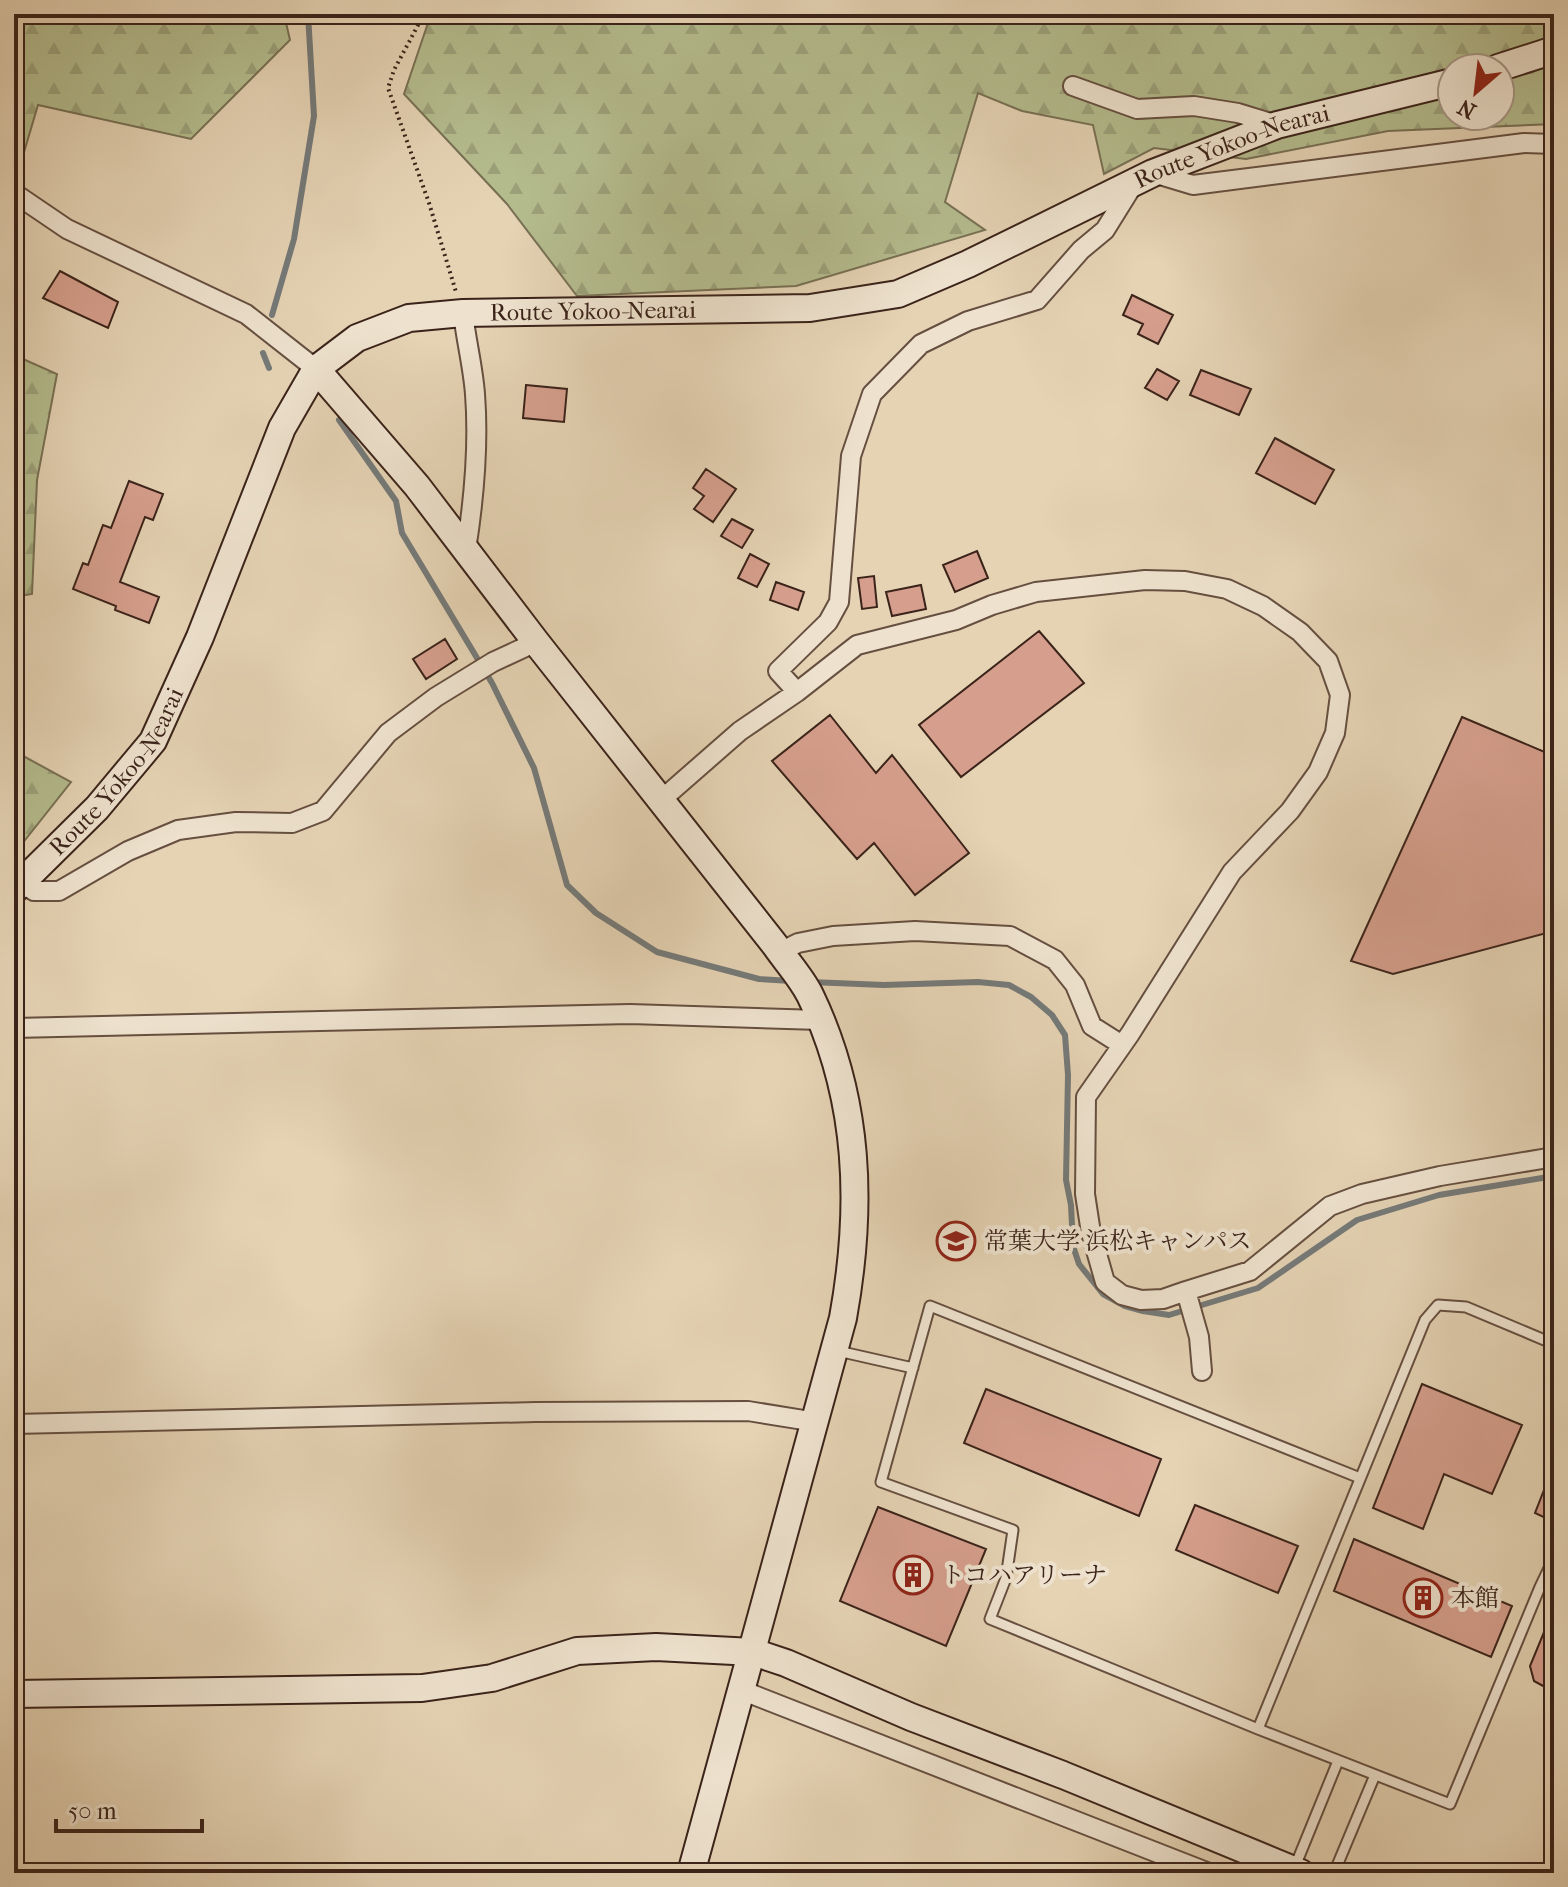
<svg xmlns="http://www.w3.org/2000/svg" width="1568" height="1887" font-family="'IM FELL French Canon','Noto Serif JP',serif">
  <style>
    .forest { fill: url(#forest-firs); stroke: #787054; stroke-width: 2; fill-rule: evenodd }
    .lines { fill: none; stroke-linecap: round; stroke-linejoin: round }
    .stream { stroke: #757a79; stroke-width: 6 }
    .building { fill: #d69f8d; stroke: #3b231a; stroke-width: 2 }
    .lane-casing { stroke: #664f40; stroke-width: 13 }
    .street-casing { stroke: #664f40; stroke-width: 22 }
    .secondary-casing { stroke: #3b231a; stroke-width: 30 }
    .path { stroke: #3b231a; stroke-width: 4; stroke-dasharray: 2 4; stroke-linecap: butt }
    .lane { stroke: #eee2ce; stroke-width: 9 }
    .street { stroke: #eee2ce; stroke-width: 18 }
    .secondary { stroke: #eee2ce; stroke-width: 26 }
    .labels { text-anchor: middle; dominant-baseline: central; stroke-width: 8; stroke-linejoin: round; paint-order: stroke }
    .street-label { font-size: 24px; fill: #3b231a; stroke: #eee2ce }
    .poi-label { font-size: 24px; fill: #3b231a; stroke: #eee2ce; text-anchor: start }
  </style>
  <defs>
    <pattern id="forest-firs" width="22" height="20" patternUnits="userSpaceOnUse" patternTransform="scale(2)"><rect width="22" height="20" fill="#b4bc8e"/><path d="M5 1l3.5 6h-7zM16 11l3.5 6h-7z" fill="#9ca17a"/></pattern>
  </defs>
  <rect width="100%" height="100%" fill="#e5d3b4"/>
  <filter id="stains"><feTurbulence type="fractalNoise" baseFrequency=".0025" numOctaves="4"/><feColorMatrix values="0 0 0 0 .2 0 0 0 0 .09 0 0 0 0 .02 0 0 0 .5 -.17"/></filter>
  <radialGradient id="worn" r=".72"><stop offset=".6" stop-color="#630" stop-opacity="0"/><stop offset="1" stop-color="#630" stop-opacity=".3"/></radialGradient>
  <path class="forest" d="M14,14h270l6,26 -99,99 -153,-34 -24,81z
    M431,14h1123v110l-166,7 -142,28 -92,-11 -50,26 -11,-49 -71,-14 -44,-18 -33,109 40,28 -189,56 -219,10 -70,-92 -103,-110zM1452,68h48v48h-48z
    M14,355l43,19 -20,106 -5,114 -18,3z
    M14,751l57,31 -57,72z"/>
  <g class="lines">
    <path class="stream" d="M272,315l22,-76 20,-123 -6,-102
      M263,353l6,15
      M339,420l57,81 6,32 90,150 42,85 33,117 29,28 61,39 102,27 32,2
      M810,982l74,3 94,-3 31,3 22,12 21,18 13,20 3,40 -2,105 5,25 2,41 6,18 24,30 22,12 18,5 26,4 89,-27 99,-68 82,-25 115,-19"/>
  </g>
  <path class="building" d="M60,271l58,31 -10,26 -65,-30z
    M1132,295l41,20 -15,29 -20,-10 5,-10 -20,-9z
    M1157,369l22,12 -12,19 -22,-12z
    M1201,370l50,19 -12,26 -49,-20z
    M526,385l41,4 -3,33 -41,-4z
    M1275,438l59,32 -19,34 -59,-31z
    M706,469l30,20 -23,33 -19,-13 10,-13 -11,-8z
    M129,481l34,13 -10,26 -8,-3 -25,65 39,15 -10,26 -34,-13 1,-4 -43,-17 10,-26 5,2 15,-40 8,3z
    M732,519l21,11 -11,18 -21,-12z
    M977,551l11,27 -33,14 -12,-27z
    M750,554l19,10 -12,23 -19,-9z
    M874,576l3,31 -15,2 -4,-31z
    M776,582l28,10 -6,18 -28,-10z
    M921,585l5,24 -34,7 -6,-24z
    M1039,631l45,52 -123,94 -42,-52z
    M445,639l12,20 -31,20 -13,-20z
    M830,715l46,58 16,-18 77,98 -54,42 -41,-52 -17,16 -85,-98z
    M1462,717l92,39v19l-9,35 9,4v117l-161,43 -42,-13z
    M1422,1384l100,41 -30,69 -48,-20 -21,55 -50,-21z
    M986,1389l175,70 -22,57 -175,-73z
    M1553,1467h1v55l-19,-9z
    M1195,1505l103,41 -20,47 -102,-43z
    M878,1507l108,42 -40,97 -106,-45z
    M1354,1539l158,67 -21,51 -157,-66z
    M1554,1608v84l-20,-11 -4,-15z"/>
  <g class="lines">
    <defs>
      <path id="lane" d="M838,1351l75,17
        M1360,1478l-430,-172 -49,176 132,48 -7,48 -16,41 268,110 192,75 90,-217 10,-21 4,-2
        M1258,1729l167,-409 13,-15 28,2 88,37
        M1294,1869l44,-108
        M1334,1873l41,-98"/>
      <path id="street" d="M1073,86l64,23 57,-3 44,7 39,12
        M1153,173l40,12 331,-42 30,1
        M14,193l53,36 179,85 70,55
        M463,313c3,27 10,54 12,81 4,52 -1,105 -9,156
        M797,692l-19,-21 50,-49 11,-20 12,-146 21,-62 49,-50 47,-23 69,-21 44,-50 24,-20 28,-45
        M660,801l80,-70 57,-39 60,-47 99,-25 36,-15 44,-13 109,-12 40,1 42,8 36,17 37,26 28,29 12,34 -5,38 -17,39 -28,39 -58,61 -102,162 -44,63 -1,97 6,39 14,49 17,13 19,5 22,-1 23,-8 13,46 3,34
        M22,883l12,8h25l69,-40 50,-21 58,-8 56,1 31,-12 65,-78 48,-36 57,-35 43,-20
        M780,952l18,-9 35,-7 82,-5 95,5 45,24 20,25 17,41 30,19
        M14,1028l616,-14 190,6
        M1186,1291l64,-20 80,-65 32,-12 78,-18 114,-19
        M14,1424l522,-12 212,-1 68,11
        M741,1690l468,183"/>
      <g id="secondary">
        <path d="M1498,68l56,-18"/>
        <path d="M316,369l101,117 119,156 239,303c11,16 26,32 35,50 50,104 53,212 33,323l-152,555"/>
        <path id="s1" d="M14,890l83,-82 56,-67 47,-104 82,-209 34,-59 41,-31 52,-20 54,-5 347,-5 88,-14 70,-30 185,-91 124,-48 175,-43"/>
        <path d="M14,1694l408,-6 70,-10 85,-27 79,-4 97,5 33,11 125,54 152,58 238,98"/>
      </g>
    </defs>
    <use href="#lane" class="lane-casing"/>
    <use href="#street" class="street-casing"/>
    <use href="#secondary" class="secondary-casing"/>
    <path class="path" d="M424,14l-30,56 -6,18 41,115 27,89"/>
    <use href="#lane" class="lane"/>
    <use href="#street" class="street"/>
    <use href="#secondary" class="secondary"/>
  </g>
  <defs>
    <symbol id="university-ring" viewBox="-11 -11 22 22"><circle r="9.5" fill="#eee2ce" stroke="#8f2418" stroke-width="1.5"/><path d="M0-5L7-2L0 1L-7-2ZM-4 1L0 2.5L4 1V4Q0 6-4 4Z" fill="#8f2418"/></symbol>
    <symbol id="building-ring" viewBox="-11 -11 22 22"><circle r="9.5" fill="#eee2ce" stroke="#8f2418" stroke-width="1.5"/><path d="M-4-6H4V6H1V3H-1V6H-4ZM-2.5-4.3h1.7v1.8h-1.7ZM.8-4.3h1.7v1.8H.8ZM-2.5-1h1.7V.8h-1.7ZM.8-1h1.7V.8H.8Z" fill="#8f2418"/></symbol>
  </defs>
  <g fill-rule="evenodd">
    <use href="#university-ring" x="934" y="1219" width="44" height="44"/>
    <use href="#building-ring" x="891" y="1553" width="44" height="44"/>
    <use href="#building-ring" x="1401" y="1576" width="44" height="44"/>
  </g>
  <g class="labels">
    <g class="street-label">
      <text stroke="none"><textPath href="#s1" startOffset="1574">Route Yokoo-Nearai</textPath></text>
      <text stroke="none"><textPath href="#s1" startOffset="902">Route Yokoo-Nearai</textPath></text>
      <text stroke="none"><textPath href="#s1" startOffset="158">Route Yokoo-Nearai</textPath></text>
    </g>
    <g class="poi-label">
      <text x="984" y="1241">常葉大学 浜松キャンパス</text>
      <text x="941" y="1575">トコハアリーナ</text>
      <text x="1451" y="1598">本館</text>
    </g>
  </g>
  <rect width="1568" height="1887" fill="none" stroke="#e5d3b4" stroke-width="48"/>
  <rect x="16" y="16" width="1536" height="1855" fill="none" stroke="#3b231a" stroke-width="4"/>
  <rect x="24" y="24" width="1520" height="1839" fill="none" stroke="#3b231a" stroke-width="2"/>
  <g transform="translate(1476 92) rotate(208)"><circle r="38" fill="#eee2ce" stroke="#a69686" stroke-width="2"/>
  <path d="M0-6L14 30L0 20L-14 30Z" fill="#8f2418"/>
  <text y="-12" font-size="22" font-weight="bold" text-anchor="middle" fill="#3b231a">N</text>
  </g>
  <path d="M56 1819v12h146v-12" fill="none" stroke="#3b231a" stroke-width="4"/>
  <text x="68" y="1819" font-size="24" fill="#3b231a" stroke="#eee2ce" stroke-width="6" paint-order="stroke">50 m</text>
  <rect width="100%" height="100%" filter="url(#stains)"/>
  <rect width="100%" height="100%" fill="url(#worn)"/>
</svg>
